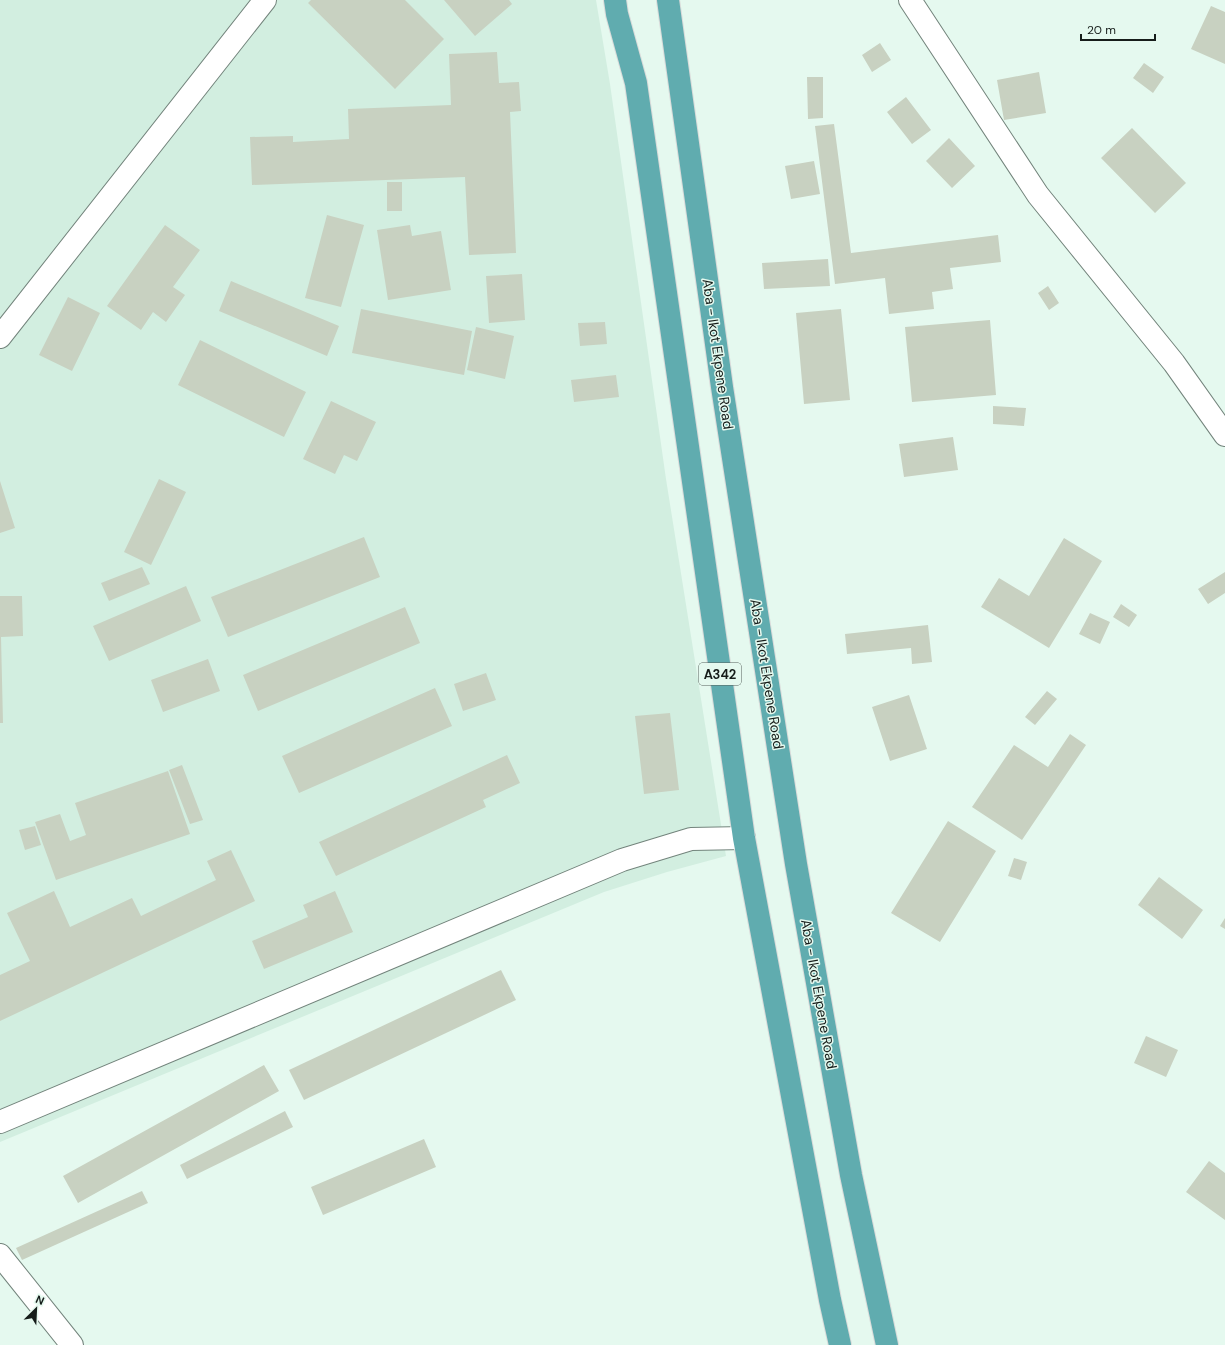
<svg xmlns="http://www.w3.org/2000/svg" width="1225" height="1345" font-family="'DM Sans',sans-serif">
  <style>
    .built { fill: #d2eee0 }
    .building { fill: #c8d1c1 }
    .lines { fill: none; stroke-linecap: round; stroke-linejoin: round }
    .minor-casing { stroke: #73847c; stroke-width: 24 }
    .tertiary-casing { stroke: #73847c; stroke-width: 24 }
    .trunk-casing { stroke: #dadbda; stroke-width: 24 }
    .minor { stroke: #fff; stroke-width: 22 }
    .tertiary { stroke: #fff; stroke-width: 22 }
    .trunk { stroke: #60acaf; stroke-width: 22 }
    .labels { text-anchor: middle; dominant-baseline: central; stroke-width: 3; stroke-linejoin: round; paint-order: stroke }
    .shield { fill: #e5f9ef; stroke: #545f5a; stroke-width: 1 }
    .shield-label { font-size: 13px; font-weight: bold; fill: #161d1a }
    .street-label { font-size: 14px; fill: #161d1a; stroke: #e5f9ef }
  </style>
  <rect width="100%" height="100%" fill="#e5f9ef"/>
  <path class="built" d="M0,0h596l14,84 56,395 60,377 -59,16 -63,20 -604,250z"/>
  <path class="building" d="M311,0h94l39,39 -49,50 -87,-86z
    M444,0h65l3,4 -37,32z
    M1211,6l14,6v52l-34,-15z
    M880,43l11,17 -19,12 -10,-17z
    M497,52l2,31 20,-1 2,29 -11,1 6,141 -47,2 -4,-78 -213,8 -2,-48 43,-1v6l56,-3 -1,-30 103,-4 -2,-51z
    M1144,63l20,14 -11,16 -20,-15z
    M1039,72l7,41 -42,7 -7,-40z
    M807,77h16v41l-15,1z
    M906,97l25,33 -19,14 -25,-32z
    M834,124l17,129 147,-18 3,27 -51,6 3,21 -21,3 2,17 -45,5 -4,-36 -50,6 -20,-158z
    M1132,128l54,55 -31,30 -54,-55z
    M949,138l26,28 -23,22 -26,-27z
    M814,161l6,33 -29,5 -6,-33z
    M387,182h15v29h-15z
    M327,215l37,10 -23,82 -36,-9z
    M165,225l35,25 -27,37 12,8 -19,27 -13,-10 -12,18 -34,-24z
    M410,225l2,11 29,-5 10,59 -63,10 -11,-70z
    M828,259l2,27 -66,3 -2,-26z
    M522,274l3,46 -36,3 -3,-47z
    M231,281l108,45 -12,30 -108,-45z
    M1048,286l11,17 -10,7 -11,-17z
    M68,297l32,16 -28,58 -33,-16z
    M361,309l111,22 -8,44 -112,-22z
    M841,309l9,91 -46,4 -8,-91z
    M990,320l6,75 -84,7 -7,-75z
    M605,322l2,22 -27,2 -2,-23z
    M476,327l38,9 -9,43 -38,-9z
    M200,340l106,52 -22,45 -106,-52z
    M616,375l3,22 -45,5 -3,-22z
    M331,401l45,21 -19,39 -13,-6 -9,19 -32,-15z
    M993,406l33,2 -2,18 -31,-2z
    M953,437l5,33 -54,7 -5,-33z
    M159,479l27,13 -35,73 -27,-13z
    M0,481l15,47 -15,5z
    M364,537l16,40 -152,60 -17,-40z
    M1064,538l38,23 -53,87 -68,-41 18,-29 30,18z
    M142,567l8,17 -41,17 -8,-18z
    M1225,572v21l-17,11 -10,-15z
    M186,586l15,35 -92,40 -16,-35z
    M0,596h22l1,40 -22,1 2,86h-3z
    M1121,604l16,11 -8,12 -16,-10z
    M405,607l15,36 -162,68 -15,-36z
    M1090,613l20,9 -10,22 -21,-10z
    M928,625l4,37 -20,2 -1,-16 -64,6 -2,-20z
    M208,659l12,32 -57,21 -12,-32z
    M486,673l10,27 -33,11 -9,-27z
    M435,688l17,38 -153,67 -17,-37z
    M1047,691l10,8 -22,26 -10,-8z
    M909,695l18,54 -37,12 -18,-54z
    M670,713l9,77 -35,4 -9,-78z
    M1070,734l16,11 -64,95 -50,-33 42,-62 34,22z
    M507,755l13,28 -37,17 3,7 -150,69 -17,-34z
    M182,765l21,55 -13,4 -21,-54z
    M168,771l22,63 -134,46 -21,-58 25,-8 10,27 16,-6 -11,-32z
    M948,821l48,30 -56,91 -49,-29z
    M35,826l6,19 -16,5 -6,-20z
    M231,850l24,51 -255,120v-46l30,-14 -23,-48 47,-22 16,36 62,-29 9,18 75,-36 -9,-19z
    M1014,858l13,4 -6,18 -13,-4z
    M1159,877l44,33 -21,29 -44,-34z
    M335,891l18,41 -89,37 -12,-28 56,-24 -5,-12z
    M1225,918v11l-5,-3z
    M501,970l15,30 -212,100 -15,-30z
    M1146,1036l32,14 -12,27 -32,-14z
    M264,1065l15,26 -201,112 -15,-27z
    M285,1111l8,16 -106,52 -7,-14z
    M424,1139l12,28 -113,48 -12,-28z
    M1209,1161l16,12v47l-39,-28z
    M142,1191l6,12 -126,57 -6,-12z"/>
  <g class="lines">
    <defs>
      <path id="minor" d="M910,0l128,195 136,168 51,72
        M0,337l265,-337
        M0,1122l622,-262 69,-21 53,-1"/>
      <path id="tertiary" d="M0,1255l72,90"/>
      <path id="trunk" d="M615,0l2,14 19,69 108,755 86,462 10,45
        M668,0l54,387 74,477 55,311 36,170"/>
    </defs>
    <use href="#minor" class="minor-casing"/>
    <use href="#tertiary" class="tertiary-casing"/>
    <use href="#trunk" class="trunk-casing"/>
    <use href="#minor" class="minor"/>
    <use href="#tertiary" class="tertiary"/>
    <use href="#trunk" class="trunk"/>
  </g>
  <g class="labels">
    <rect class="shield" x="699" y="663" width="42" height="22" rx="3"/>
    <g class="shield-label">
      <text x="720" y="674">A342</text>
    </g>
    <g class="street-label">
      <text transform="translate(718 354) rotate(82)">Aba - Ikot Ekpene Road</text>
      <text transform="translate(767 674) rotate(81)">Aba - Ikot Ekpene Road</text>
      <text transform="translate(819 994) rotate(80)">Aba - Ikot Ekpene Road</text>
    </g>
  </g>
  <g transform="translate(36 1309) rotate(24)" stroke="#e5f9ef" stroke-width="3" paint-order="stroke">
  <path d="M0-3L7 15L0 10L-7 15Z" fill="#161d1a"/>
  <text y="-6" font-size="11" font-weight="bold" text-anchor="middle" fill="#161d1a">N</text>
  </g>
  <path d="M1081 34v6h74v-6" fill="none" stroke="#161d1a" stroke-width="2"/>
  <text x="1087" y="34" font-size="12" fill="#161d1a" stroke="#e5f9ef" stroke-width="3" paint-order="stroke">20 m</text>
</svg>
